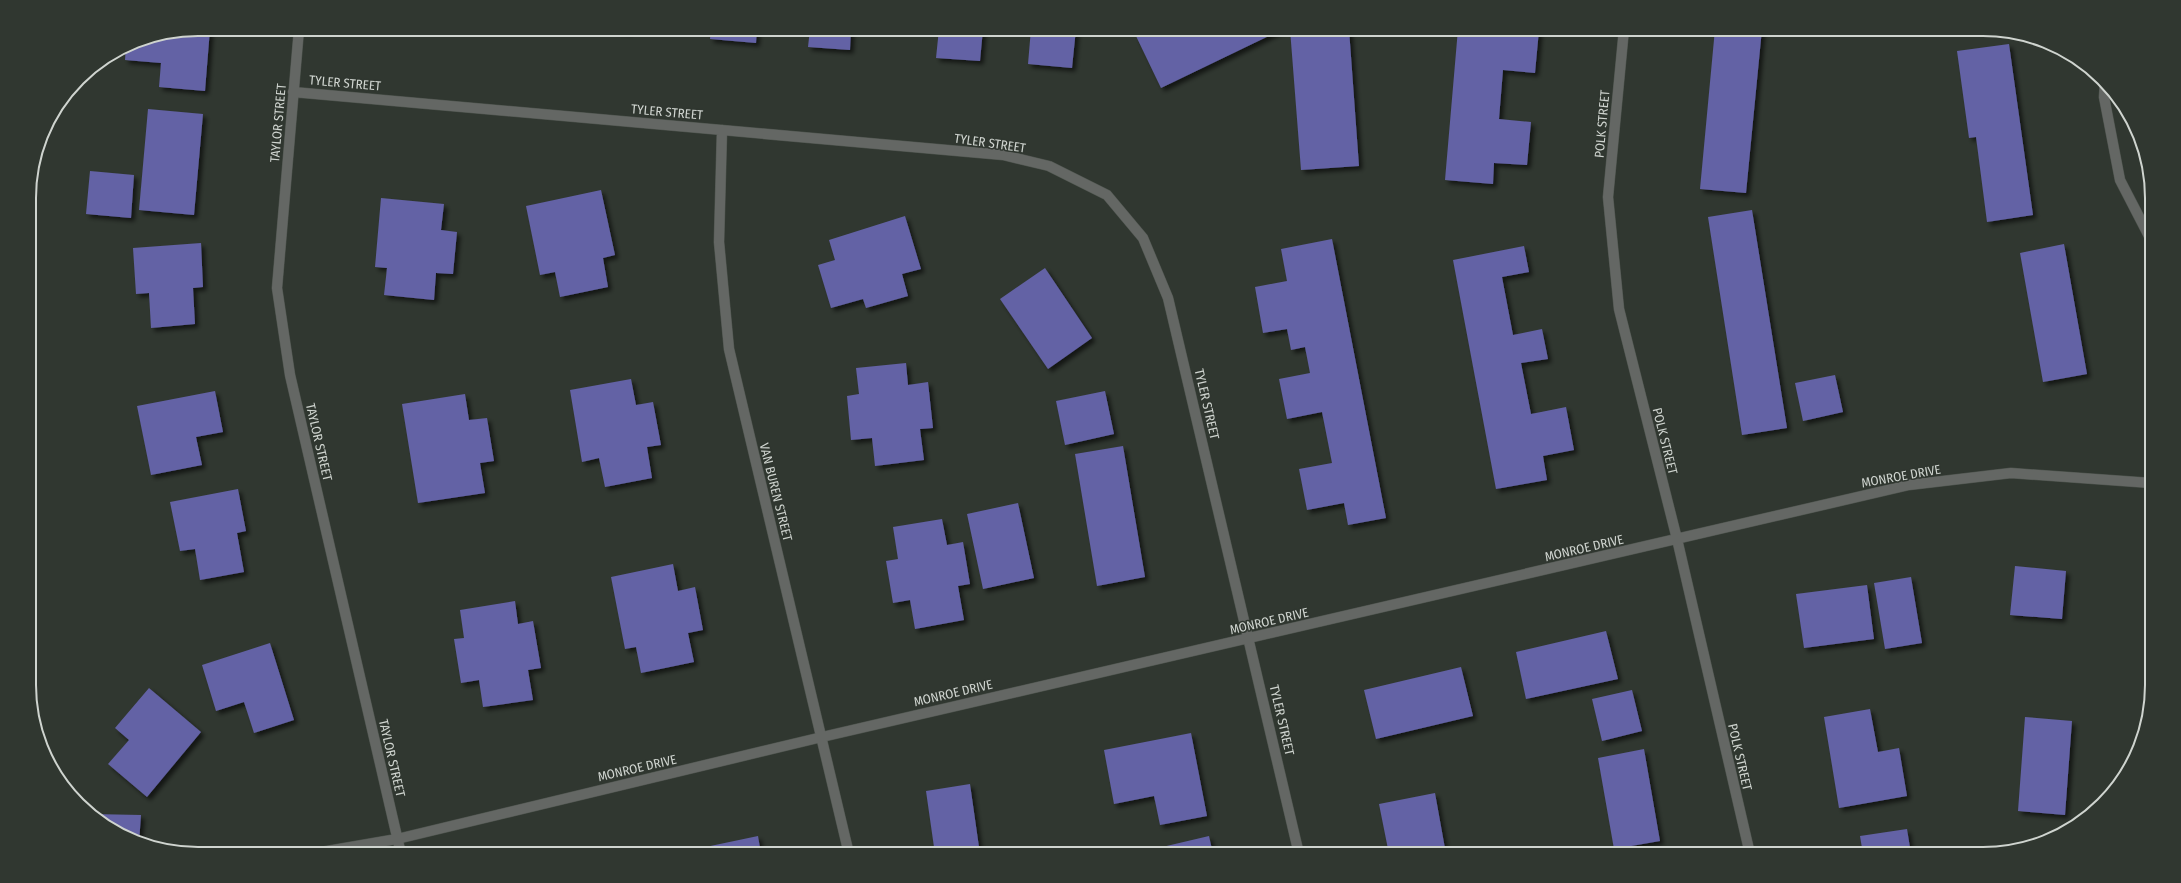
<svg xmlns="http://www.w3.org/2000/svg" width="2181" height="883" font-family="'Fira Sans Condensed',sans-serif">
  <style>
    .building { fill: #6362a5; filter: url(#shadow) }
    .lines { fill: none; stroke-linecap: round; stroke-linejoin: round }
    .minor-casing { stroke: #4d534d; stroke-width: 11 }
    .minor { stroke: #646764; stroke-width: 10 }
    .labels { text-anchor: middle; dominant-baseline: central; stroke-width: 3; stroke-linejoin: round; paint-order: stroke }
    .street-label { font-size: 13px; fill: #cfd4cf; stroke: #303730 }
    .rim { fill: none; stroke: #cfd4cf; stroke-width: 2 }
  </style>
  <defs>
    <filter id="shadow"><feDropShadow dx="3.5" dy="3.5" stdDeviation="2" flood-color="#0009"/></filter>
  </defs>
  <rect width="100%" height="100%" fill="#303730"/>
  <path class="building" d="M198,29h12l-5,62 -46,-4 2,-24 -36,-3 1,-14 8,-4z
    M608,29h20v3z
    M711,29h46l-1,14 -46,-4z
    M810,29h41l-1,21 -42,-3z
    M939,29h44l-3,32 -44,-3z
    M1031,29h45l-4,39 -44,-4z
    M1151,29h132l-122,59 -25,-52z
    M1290,29h59l10,137 -58,4z
    M1458,29l81,1 -4,43 -32,-3 -4,49 32,3 -4,43 -33,-2 -1,21 -48,-4z
    M1715,29h47l-16,164 -46,-4z
    M2009,44l24,171 -46,7 -11,-85 -7,1 -12,-87z
    M148,109l55,5 -9,101 -55,-5z
    M90,171l44,4 -3,43 -45,-4z
    M601,190l14,65 -12,3 5,29 -48,10 -5,-25 -15,3 -14,-69z
    M381,198l63,6 -3,26 16,2 -4,42 -17,-1 -2,27 -50,-5 3,-27 -12,-1z
    M1752,210l35,218 -45,7 -34,-218z
    M905,216l16,53 -19,5 6,22 -42,12 -3,-9 -32,9 -13,-43 17,-5 -6,-20z
    M1332,239l54,279 -38,7 -4,-22 -37,7 -8,-41 33,-6 -10,-51 -35,7 -8,-40 31,-6 -5,-26 -14,3 -4,-21 -24,4 -8,-46 32,-6 -6,-32z
    M201,243l2,44 -10,1 2,36 -44,4 -2,-35 -13,1 -3,-46z
    M2064,244l23,130 -44,8 -23,-129z
    M1524,246l5,26 -27,5 11,58 29,-6 6,30 -27,4 10,51 35,-7 8,43 -31,6 4,24 -51,9 -43,-229z
    M1045,268l47,70 -44,31 -48,-70z
    M906,363l2,22 20,-3 5,46 -13,1 4,31 -49,6 -3,-28 -21,2 -4,-44 12,-2 -3,-26z
    M1835,375l8,37 -40,9 -8,-38z
    M631,379l5,26 17,-3 8,43 -14,2 5,31 -47,9 -6,-29 -17,4 -12,-72z
    M215,391l8,41 -27,5 6,28 -51,10 -14,-69z
    M1105,391l9,43 -49,11 -9,-44z
    M465,394l4,26 18,-2 7,43 -14,2 5,30 -67,10 -16,-99z
    M1123,446l22,131 -48,9 -22,-132z
    M238,489l8,42 -9,2 7,39 -44,8 -5,-31 -15,2 -10,-49z
    M1018,503l16,75 -51,11 -16,-75z
    M942,519l5,26 16,-3 7,42 -12,2 6,34 -49,9 -5,-29 -17,3 -7,-42 12,-2 -5,-32z
    M673,564l5,27 17,-4 8,43 -15,3 6,29 -53,11 -5,-26 -11,2 -14,-72z
    M2015,566l51,5 -4,48 -52,-4z
    M1911,577l11,66 -37,6 -11,-66z
    M1867,585l7,54 -70,9 -8,-54z
    M515,601l3,23 15,-3 8,47 -13,2 5,30 -50,7 -4,-27 -18,3 -7,-44 10,-1 -4,-28z
    M1606,631l12,48 -92,20 -10,-47z
    M270,643l24,77 -40,13 -10,-31 -28,9 -14,-46z
    M1461,667l12,49 -97,23 -12,-49z
    M149,688l52,44 -54,65 -39,-33 21,-24 -14,-12z
    M1632,690l10,41 -40,10 -10,-42z
    M1870,709l8,43 21,-4 8,48 -68,12 -15,-91z
    M2025,717l47,4 -7,94 -47,-4z
    M1191,733l16,83 -47,9 -6,-29 -40,8 -10,-54z
    M1644,749l16,92 -46,8 -16,-91z
    M970,784l10,70h-45l-9,-63z
    M1435,793l11,61h-57l-10,-50z
    M91,814l50,1 -2,28 -35,-18z
    M1907,829l4,25h-48l-3,-18z
    M758,836l3,18h-84v-1z
    M1209,836l4,18h-53l-2,-6z"/>
  <g class="lines">
    <defs>
      <path id="minor" d="M299,29l-22,259 13,87 111,479
        M1624,29l-16,168 11,112 58,230 73,315
        M2105,83l-1,14 16,83 31,60
        M293,92l710,63 46,11 58,29 36,43 25,60 131,556
        M722,130l-3,112 10,107 120,505
        M310,854l87,-15 425,-102 1087,-252 102,-12 140,10"/>
    </defs>
    <use href="#minor" class="minor-casing"/>
    <use href="#minor" class="minor"/>
  </g>
  <g class="labels">
    <g class="street-label">
      <text transform="translate(345 83) rotate(5)">TYLER STREET</text>
      <text transform="translate(667 112) rotate(5)">TYLER STREET</text>
      <text transform="translate(278 123) rotate(-85)">TAYLOR STREET</text>
      <text transform="translate(1602 124) rotate(-85)">POLK STREET</text>
      <text transform="translate(990 143) rotate(8)">TYLER STREET</text>
      <text transform="translate(1207 404) rotate(77)">TYLER STREET</text>
      <text transform="translate(1665 441) rotate(76)">POLK STREET</text>
      <text transform="translate(319 442) rotate(77)">TAYLOR STREET</text>
      <text transform="translate(1901 476) rotate(-10)">MONROE DRIVE</text>
      <text transform="translate(776 492) rotate(76)">VAN BUREN STREET</text>
      <text transform="translate(1584 548) rotate(-13)">MONROE DRIVE</text>
      <text transform="translate(1269 621) rotate(-13)">MONROE DRIVE</text>
      <text transform="translate(953 693) rotate(-13)">MONROE DRIVE</text>
      <text transform="translate(1282 720) rotate(77)">TYLER STREET</text>
      <text transform="translate(1740 757) rotate(77)">POLK STREET</text>
      <text transform="translate(392 758) rotate(77)">TAYLOR STREET</text>
      <text transform="translate(637 768) rotate(-13)">MONROE DRIVE</text>
    </g>
  </g>
  <path d="M0 0H2181V883H0ZM198 36H1983A162 162 0 0 1 2145 198V685A162 162 0 0 1 1983 847H198A162 162 0 0 1 36 685V198A162 162 0 0 1 198 36Z" fill="#303730" fill-rule="evenodd"/>
  <path class="rim" d="M198 36H1983A162 162 0 0 1 2145 198V685A162 162 0 0 1 1983 847H198A162 162 0 0 1 36 685V198A162 162 0 0 1 198 36Z"/>
</svg>
